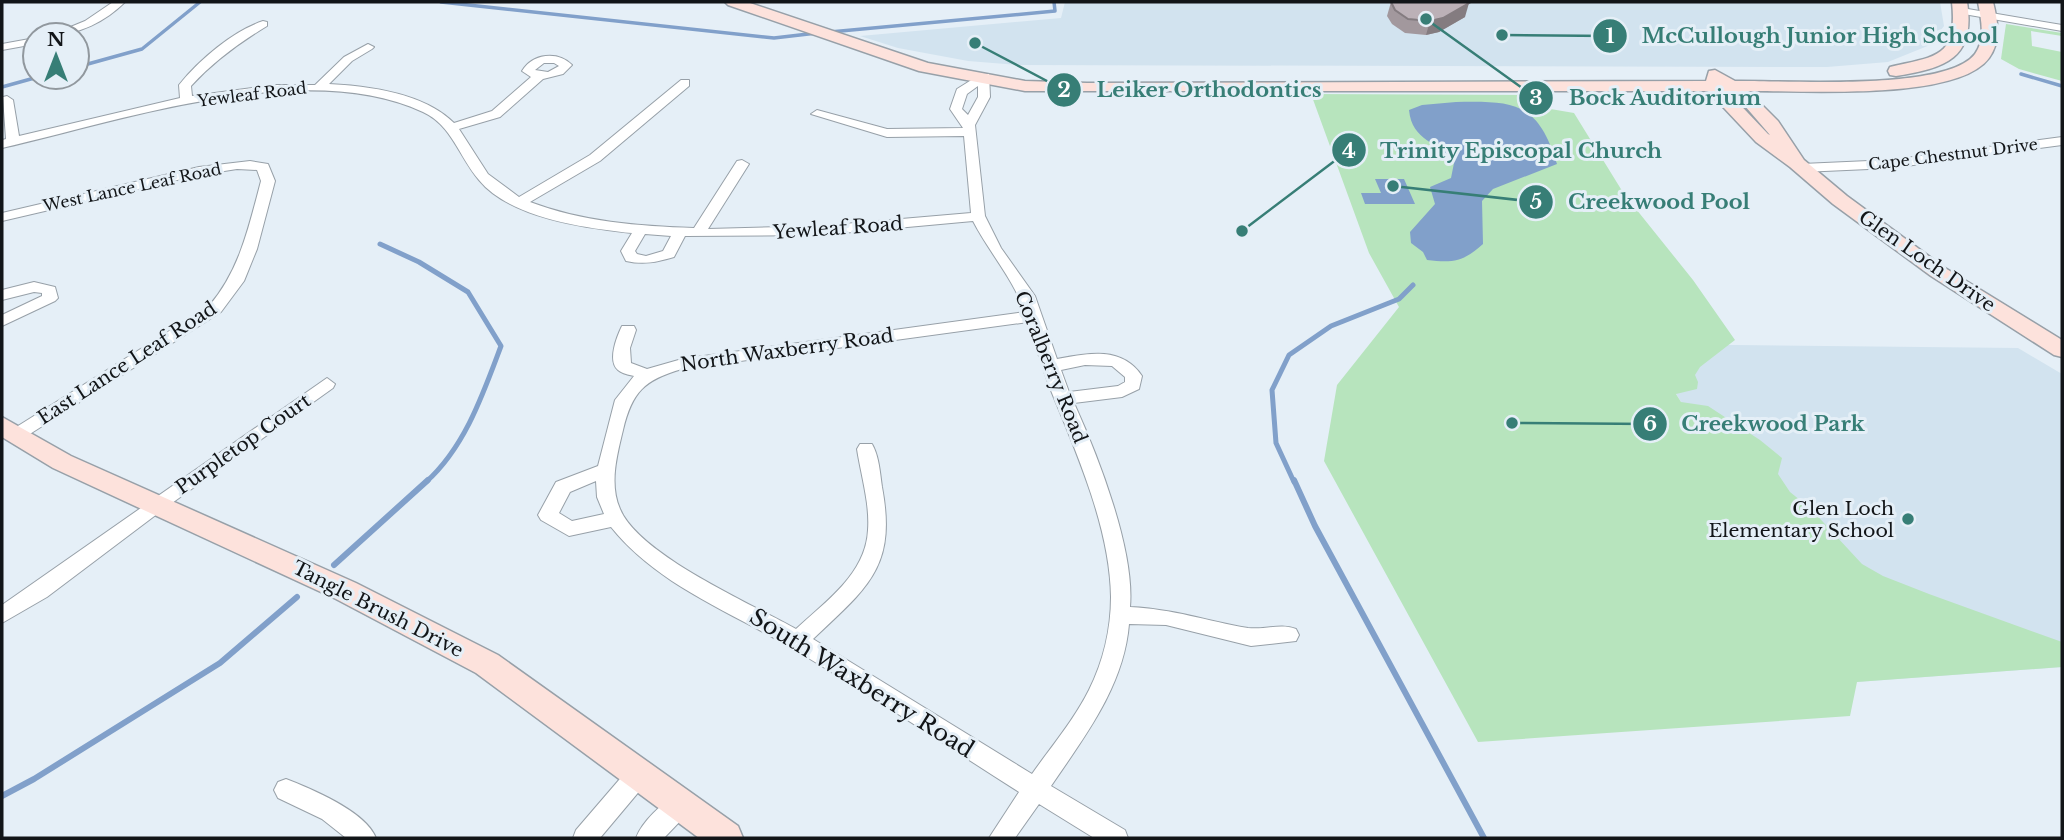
<svg xmlns="http://www.w3.org/2000/svg" width="2064" height="840" font-family="'Libre Baskerville',serif">
  <style>
    .built { fill: #d2e3ef }
    .green { fill: #b7e4bd }
    .water { fill: #81a0ca }
    .lines { fill: none; stroke-linecap: round; stroke-linejoin: round }
    .stream-far2 { stroke: #81a0ca; stroke-width: 3.5 }
    .stream-far1 { stroke: #81a0ca; stroke-width: 5 }
    .stream { stroke: #81a0ca; stroke-width: 6 }
    .street-casing { stroke: #97a0a8; stroke-width: 2 }
    .secondary-casing { stroke: #97a0a8; stroke-width: 3 }
    .street { fill: #fff; fill-rule: evenodd }
    .secondary { fill: #fde2dc; fill-rule: evenodd }
    .wall { fill: #a2989d }
    .shaded-wall { fill: #847c80 }
    .building { fill: #bcb1b7; stroke: #847c80; stroke-width: 2 }
    .poi-dot { fill: #377e76; stroke: #e5eff7; stroke-width: 2.5 }
    .labels { text-anchor: middle; dominant-baseline: central; stroke-width: 6; stroke-linejoin: round; paint-order: stroke }
    .far-street-label { font-size: 16px; fill: #121518; stroke: #e5eff7 }
    .street-label { font-size: 19px; fill: #121518; stroke: #e5eff7 }
    .poi-label { font-size: 19px; fill: #121518; stroke: #e5eff7; text-anchor: end }
    .near-street-label { font-size: 23px; fill: #121518; stroke: #e5eff7 }
    .leader { fill: none; stroke: #377e76; stroke-width: 2.5 }
    .callout-dot { fill: #377e76; stroke: #e5eff7; stroke-width: 2.5 }
    .mark-label { font-size: 21px; text-anchor: middle; font-weight: bold; fill: #fff }
    .callout-label { font-size: 21px; text-anchor: middle; font-weight: bold; fill: #377e76; stroke: #e5eff7; stroke-width: 6; stroke-linejoin: round; paint-order: stroke }
  </style>
  <rect width="100%" height="100%" fill="#e5eff7"/>
  <path class="built" d="M1065,2h875l4,24 -14,19 -42,17 -61,5 -808,-2 -51,-4 -70,-13 -38,-12 201,-18z
    M1645,344l373,4 44,26v293l-206,15z"/>
  <path class="green" d="M2006,24l56,9v3l-31,-5 1,15 30,6v29l-43,-12 -18,-10z
    M1311,94l215,1 7,11 41,7 50,81 69,86 42,60 -35,27 -5,8 3,7 -1,7 -21,5 5,8 27,4 52,34 22,18 -4,16 12,18 21,17 51,55 21,12 46,18 133,48v25l-205,15 -7,34 -372,26 -154,-281 13,-76 62,-78 -30,-54z"/>
  <path class="water" d="M1456,102c59,-1 82,0 101,62l-64,25 -11,12 1,43c-20,18 -30,19 -56,16l-4,-8 -12,-9 -1,-11 25,-28 -5,-17 21,-9 3,-15c-16,-23 -42,-21 -45,-53l13,-5z
    M1375,179h29l11,25h-50l-4,-11h20z"/>
  <g class="lines">
    <path class="stream-far2" d="M441,2l333,36 43,-5
      M830,32l225,-21 -1,-9
      M77,67l65,-18 58,-47
      M2021,74l41,12
      M2,87l36,-10"/>
    <path class="stream-far1" d="M380,244l39,18 49,30 33,54c-18,48 -36,101 -75,136
      M1294,482l-18,-39 -4,-53 17,-35 42,-29 68,-27 14,-14"/>
    <path class="stream" d="M1294,480l21,46 169,312
      M334,565l94,-85
      M2,796l32,-17 186,-116 77,-66"/>
    <defs>
      <path id="street" d="M113,2h12c-19,19 -46,33 -74,33l34,-14z
        M1962,8l100,17v6l-104,-18 -1,-2z
        M263,21l4,1v4c-28,17 -54,36 -76,60l1,10 83,-11h40l29,-28 24,-13 6,3 -2,2 -20,12 -23,23c40,2 95,9 125,39l38,-12 39,-34 -9,-6c11,-18 36,-20 50,-6l-9,9 -20,5 -43,38 -41,12 29,45 31,23 71,-42 91,-75h8v6l-89,75 -70,41c53,20 108,24 164,26l43,-67 5,-1 7,4 -41,65 112,-3 151,-13 -7,-77 -77,1 -76,-23 6,-4 70,19 76,-1 -13,-19 7,-20 24,-15h8l1,23 -15,28 10,91 16,32 34,48 22,63c31,-6 65,-13 85,17l-3,13 -17,8 -48,6c24,53 61,147 56,204 43,2 77,14 118,21 16,2 33,-5 48,1l3,6 -3,6 -45,5 -85,-21 -37,-1c-5,62 -44,112 -78,162l74,44 3,8h-34l-55,-34 -24,34h-26l30,-46c-74,-47 -148,-97 -224,-142 -62,-37 -138,-65 -184,-123l-42,9 -28,-16 -3,-5 18,-33 42,-16 17,-66 19,-24c-5,-1 -13,-3 -16,-6 -11,-9 -1,-34 4,-44h12l2,4 -6,18 1,15 16,6 35,-10 343,-47c-11,-32 -36,-60 -52,-91l-153,14 -135,1 -11,21c-17,5 -30,8 -48,4l-5,-10 11,-18c-47,-5 -122,-15 -153,-53 -20,-23 -27,-55 -56,-68 -118,-55 -302,9 -421,36v-8l4,-1 -3,-42 4,-1 6,4 6,36 161,-38 -1,-13c20,-25 54,-54 84,-64zM554,63l5,3 -11,6 -13,-2 9,-7zM978,86v11l-10,18 -6,-6 5,-15zM645,234l26,2 -8,15 -17,5 -9,-2 -2,-3zM1028,322c7,22 14,44 22,66 26,64 60,139 61,209 0,32 -8,65 -22,93 -15,30 -38,57 -57,84l-219,-135c55,-52 84,-72 69,-152 -2,-14 -3,-31 -10,-43h-12l-3,5c4,26 13,55 11,81 -2,44 -43,72 -72,99 -44,-25 -157,-74 -176,-120 -11,-25 -3,-54 3,-79 9,-38 21,-50 59,-61zM1085,365l27,1 13,11v5l-7,4 -49,6 -8,-22zM596,481l1,16 7,17 -32,7 -13,-8 11,-21z
        M35,38v6l-33,6v-6z
        M2062,137v8l-171,23 -89,4 -7,-4 7,-4 89,-4z
        M250,161l18,3 7,17 -18,68 -13,32 -23,31 -199,127h-12l-3,-4 3,-4 199,-125c31,-36 40,-80 52,-125l-4,-11 -20,-1 -38,6 -197,46v-8l197,-46z
        M34,282l21,5 3,11 -3,3 -53,25v-11l40,-19v-3l-8,-1 -32,8v-10z
        M327,378l8,6 -2,4 -168,120 -118,89 -45,26v-18z
        M639,763l8,3 4,8 -4,8 -47,56h-27l3,-8 55,-64z
        M286,779c26,10 80,33 90,59h-30l-24,-19 -44,-21 -4,-8 4,-8z
        M679,795l8,3 4,8 -4,8 -23,24h-28c6,-16 27,-37 43,-43z"/>
      <path id="secondary" d="M725,2h22l181,61 97,18 62,2 619,-2 3,-10 6,-1 20,11c49,-1 211,11 240,-27 11,-15 6,-35 3,-52h15c5,20 8,39 -4,56 -32,44 -189,32 -241,33l30,30 26,39 43,36 98,72 117,72v17l-8,-2 -123,-79 -98,-72 -43,-37 -34,-25 -48,-51h-683l-106,-20 -191,-66zM1727,91l18,15 25,29 -2,-1z
        M1952,2h15c9,57 -22,66 -71,74l-6,-1 -2,-4 2,-4c46,-11 68,-9 62,-65z
        M2,417l69,39 285,127 142,72 240,171 5,12h-44l-223,-165 -140,-74 -283,-131 -51,-31z"/>
    </defs>
    <use href="#street" class="street-casing"/>
    <use href="#secondary" class="secondary-casing"/>
    <use href="#street" class="street"/>
    <use href="#secondary" class="secondary"/>
  </g>
  <path class="wall" d="M1391,2l74,15 -26,15 -13,3 -21,-2 -13,-9 -5,-8z"/>
  <path class="shaded-wall" d="M1469,3l-4,14 -26,15 -13,3 4,-14z"/>
  <path class="building" d="M1391,2h75l3,1 -26,15 -13,3 -22,-2 -13,-9z"/>
  <circle class="poi-dot" cx="1908" cy="519" r="7"/>
  <g class="labels">
    <g class="far-street-label">
      <text transform="translate(252 94) rotate(-7)">Yewleaf Road</text>
      <text transform="translate(1953 154) rotate(-7)">Cape Chestnut Drive</text>
      <text transform="translate(132 187) rotate(-12)">West Lance Leaf Road</text>
    </g>
    <g class="street-label">
      <text transform="translate(838 228) rotate(-4)">Yewleaf Road</text>
      <text transform="translate(1927 261) rotate(35)">Glen Loch Drive</text>
      <text transform="translate(787 350) rotate(-8)">North Waxberry Road</text>
      <text transform="translate(127 363) rotate(-33)">East Lance Leaf Road</text>
      <text transform="translate(1051 367) rotate(68)">Coralberry Road</text>
      <text transform="translate(243 444) rotate(-35)">Purpletop Court</text>
      <text transform="translate(378 609) rotate(27)">Tangle Brush Drive</text>
    </g>
    <g class="poi-label">
      <text x="1894" y="508">Glen Loch<tspan x="1894" dy="22">Elementary School</tspan></text>
    </g>
    <g class="near-street-label">
      <text transform="translate(862 683) rotate(32)">South Waxberry Road</text>
    </g>
  </g>
  <path class="leader" d="M1502 35L1610 36M975 43L1064 90M1426 19L1536 98M1242 231L1349 150M1393 186L1536 202M1512 423L1650 424"/>
  <g class="callout-dot">
    <circle cx="1502" cy="35" r="7"/>
    <circle cx="975" cy="43" r="7"/>
    <circle cx="1426" cy="19" r="7"/>
    <circle cx="1242" cy="231" r="7"/>
    <circle cx="1393" cy="186" r="7"/>
    <circle cx="1512" cy="423" r="7"/>
    <circle cx="1610" cy="36" r="18"/>
    <circle cx="1064" cy="90" r="18"/>
    <circle cx="1536" cy="98" r="18"/>
    <circle cx="1349" cy="150" r="18"/>
    <circle cx="1536" cy="202" r="18"/>
    <circle cx="1650" cy="424" r="18"/>
  </g>
  <g class="mark-label">
    <text x="1610" y="43">1</text>
    <text x="1064" y="97">2</text>
    <text x="1536" y="105">3</text>
    <text x="1349" y="158">4</text>
    <text x="1536" y="209">5</text>
    <text x="1650" y="431">6</text>
  </g>
  <g class="callout-label">
    <text x="1820" y="43">McCullough Junior High School</text>
    <text x="1209" y="97">Leiker Orthodontics</text>
    <text x="1665" y="105">Bock Auditorium</text>
    <text x="1521" y="158">Trinity Episcopal Church</text>
    <text x="1659" y="209">Creekwood Pool</text>
    <text x="1773" y="431">Creekwood Park</text>
  </g>
  <rect width="2064" height="840" fill="none" stroke="#121518" stroke-width="7"/>
  <g transform="translate(56 56)"><circle r="33" fill="#e5eff7" stroke="#91989e" stroke-width="2"/>
  <path d="M0-5L12 26L0 18L-12 26Z" fill="#377e76"/>
  <text y="-10" font-size="19" font-weight="bold" text-anchor="middle" fill="#121518">N</text>
  </g>
</svg>
